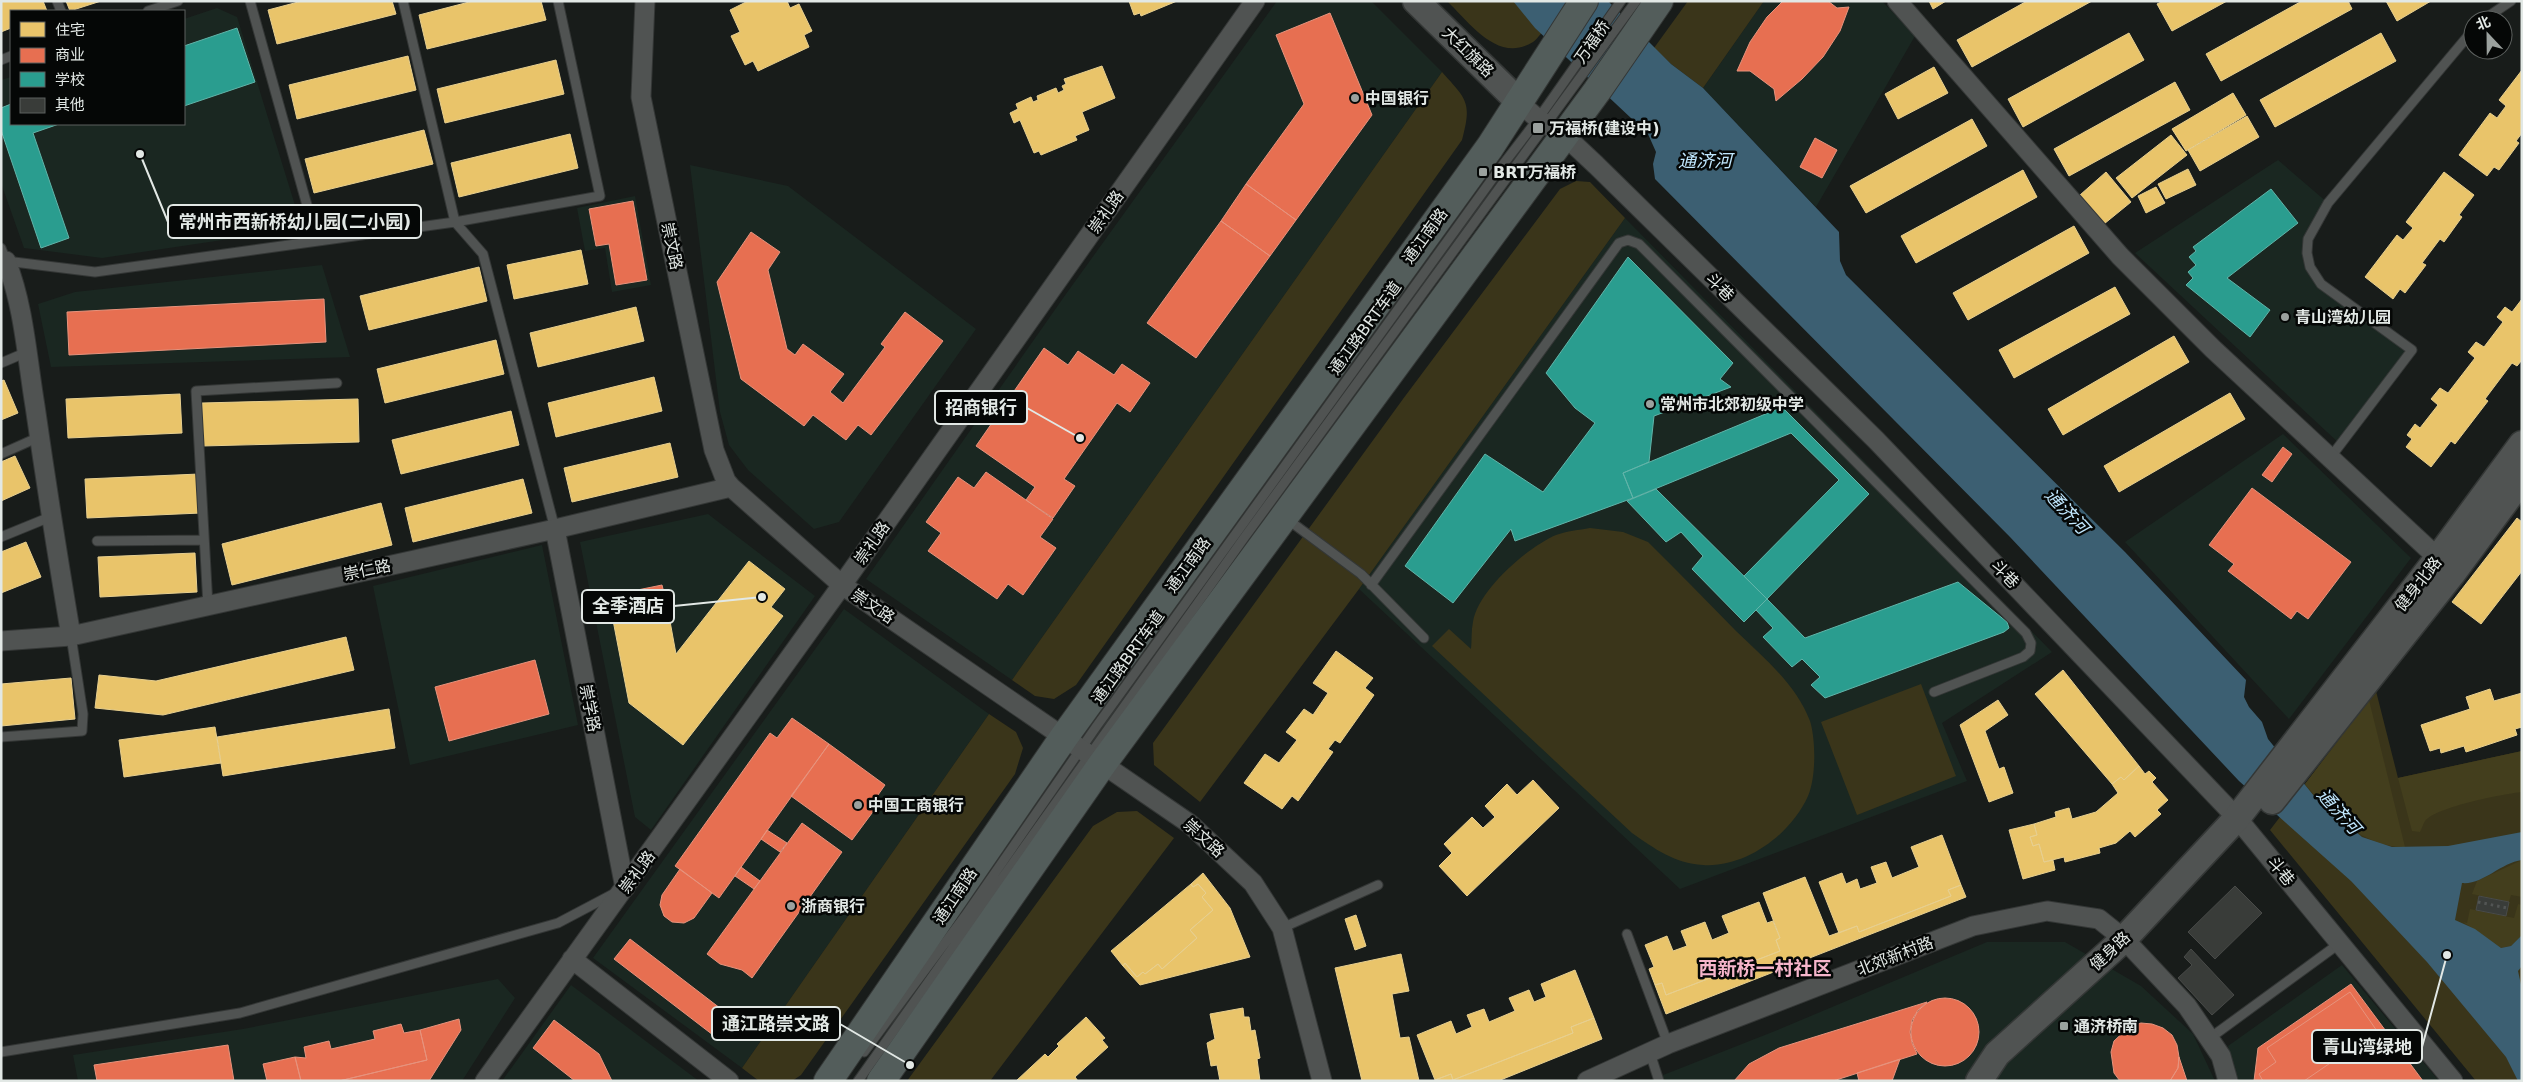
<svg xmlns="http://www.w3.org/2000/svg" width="2523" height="1082" font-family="'DejaVu Sans','Noto Sans SC',sans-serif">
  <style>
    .built { fill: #1a2721 }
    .green { fill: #3a351a }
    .forest { fill: #433e1d }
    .water { fill: #3c5f72 }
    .homes { fill: #e9c46a; stroke: #e7cf8f }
    .shops { fill: #e76f51; stroke: #e6937d }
    .schools { fill: #2a9d8f; stroke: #61b4a9 }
    .building { fill: #393c39; stroke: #484a48 }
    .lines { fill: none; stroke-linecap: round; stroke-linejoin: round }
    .lane-casing { stroke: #343736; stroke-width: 11 }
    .street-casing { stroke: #343736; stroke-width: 21 }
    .secondary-casing { stroke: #343736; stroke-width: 29 }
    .primary-casing { stroke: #343736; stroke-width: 30 }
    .path { stroke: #525554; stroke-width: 3; stroke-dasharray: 2.5 4; stroke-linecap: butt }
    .lane { stroke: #505352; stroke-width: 9 }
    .street { stroke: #505352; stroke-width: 19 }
    .secondary { stroke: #505352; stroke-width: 26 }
    .primary { stroke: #535d5b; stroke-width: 28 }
    .poi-dot { fill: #9ba19e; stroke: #050706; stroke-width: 2 }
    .labels { text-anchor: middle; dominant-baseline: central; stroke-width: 5; stroke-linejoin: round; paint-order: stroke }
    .street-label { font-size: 16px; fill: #e2e8e5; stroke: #050706 }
    .poi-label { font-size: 16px; font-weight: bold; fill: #e2e8e5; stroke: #050706; text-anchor: start }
    .water-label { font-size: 18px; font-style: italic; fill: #c0e7fe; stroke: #050706 }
    .quarter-label { font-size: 19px; font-weight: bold; fill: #f6b5cb; stroke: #050706 }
    .leader { fill: none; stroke: #e2e8e5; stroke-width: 2 }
    .callout-dot { fill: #e2e8e5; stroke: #050706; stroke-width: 2 }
    .callout { fill: #050706; stroke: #e2e8e5; stroke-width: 2 }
    .callout-label { font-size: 18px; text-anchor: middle; font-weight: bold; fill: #e2e8e5 }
  </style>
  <rect width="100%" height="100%" fill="#181c1a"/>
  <path class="built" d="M1277,1h94l71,71 -430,608 -146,-101 200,-285z
    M1764,1h118l33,35 -99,171 -113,-119z
    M217,8l20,9 65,211 -200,30 -78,-10 -23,-65v-103l10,-3v47h173v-105z
    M2278,160l50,43 -20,36 -1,14 14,31 91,66 -71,95 -206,-192z
    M690,165l98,21 188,143 -137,193 -25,7 -66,-59 -19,-25 -9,-33z
    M635,196l16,89 -39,7 -7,-44 -20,3 -8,-43z
    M1625,218l427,434 -110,71 25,58 -287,108 -321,-300z
    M322,265l28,92 -299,10 -13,-63 37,-12z
    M2283,434l128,124 -122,161 -164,-177z
    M708,514l107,82 -164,234 -16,-13 -55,-275z
    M542,545l36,180 -168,40 -37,-179z
    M844,609l145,105 -247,354 -149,-110z
    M1987,942h78l76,44 52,48 22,47h-567l127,-50z
    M2342,965l97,116h-201l-10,-35z
    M498,979l17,19 -53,83h-384l-5,-26 170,-26z
    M571,985l128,96h-197z"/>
  <path class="green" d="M1447,1h115c-7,10 -20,35 -29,41 -35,22 -63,-19 -86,-41z
    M1688,1h76l-61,87 -32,-24 -17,-16z
    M1442,72c25,28 30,30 20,68l-386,545 -22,14 -19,-3 -23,-16z
    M1576,181l14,1 35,36 -266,371 -159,213 -46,-37 -1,-22 250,-344 157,-210z
    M1590,528l33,4 25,10c30,30 59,59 88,89 28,27 60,53 74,90 6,19 6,57 -2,75 -17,38 -62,72 -105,69 -29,-2 -48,-16 -71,-32l-200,-187 17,-17 22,20c1,-9 0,-18 2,-27 5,-32 55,-75 83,-87 11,-4 23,-5 34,-7z
    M1921,684l35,92 -99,39 -36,-93z
    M2376,691l22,87 124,-27v330h-46l-206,-251z
    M989,714l27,18 7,16 -8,26 -214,301 -9,6h-33l-17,-13z
    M1137,811l37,27 -184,243h-83l186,-255 24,-14z"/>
  <path class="forest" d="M2369,700l36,147c-40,1 -76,-33 -100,-63z
    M2522,751v41c-19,2 -86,15 -97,29 -2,3 -3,7 -5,11l-8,-1 -14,-53z
    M2522,860v37l-11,-2 -2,7 -37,-8 5,-13z
    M2518,904l4,1v30l-11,11 -10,2 -38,-26 4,1 3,-14 44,9z"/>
  <path class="water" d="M1513,1h95l63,63 32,24 136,144 1,29 6,14 279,277 121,128 -2,17 5,10 13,15 6,17 46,57 48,41 30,10 56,-1 74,-14v28c-22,3 -39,25 -60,23l-7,37 20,9 26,19 10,-2 11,-11v31l-4,5 4,18v92h-4l-12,-24 -79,-95 -76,-81 -112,-100 -229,-244 -355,-358 -2,-15 3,-12 -8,-18 -113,-106z"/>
  <path class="homes" d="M1,1h42l4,10h-36v17l-10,4z
    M66,1h35l-31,10z
    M302,1h90l4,13 -119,30 -9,-34z
    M473,1h68l5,19 -119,29 -8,-34z
    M748,1h39l3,7 9,-4 13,27 -8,4 5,12 -51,24 -5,-10 -8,4 -14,-29 9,-4 -10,-22z
    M1129,1h48l-36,15 -1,-3 -6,2z
    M1929,1h17l-13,8z
    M2027,1h65l-120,66 -15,-27z
    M2163,1h64l-55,30 -15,-27z
    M2302,1h46l4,8 -131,72 -15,-27z
    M2386,1h45l-34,20z
    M2129,33l15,27 -121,67 -15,-28z
    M2381,33l15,28 -121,66 -15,-27z
    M408,56l8,34 -119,29 -8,-34z
    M556,60l8,34 -119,29 -8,-34z
    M1102,66l13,32 -33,14 7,18 -14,6 2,4 -36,15 -2,-4 -5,2 -14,-33 -6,3 -4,-10 8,-4 -2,-5 15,-7 2,5 5,-2 -1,-4 19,-8 2,5 6,-3 -2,-4 4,-2 -2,-5z
    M1934,67l14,26 -50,26 -13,-25z
    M2522,70v63l-6,8 3,2 -20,27 -5,-3 -7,9 -28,-21 31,-42 7,5 9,-12 -7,-6z
    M2175,82l15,28 -121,66 -15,-27z
    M2233,93l13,22 -60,36 -14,-22z
    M2247,116l12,21 -59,34 -12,-21z
    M1972,119l15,27 -121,67 -16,-27z
    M424,130l9,34 -119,29 -9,-34z
    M570,134l8,34 -119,29 -8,-34z
    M2171,135l16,20 -55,43 -16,-20z
    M2188,169l8,16 -30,14 -8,-15z
    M2023,170l14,27 -121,66 -15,-27z
    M2106,172l25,30 -27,22 -24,-29z
    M2444,172l30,23 -15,20 3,2 -18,25 -4,-3 -18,24 4,2 -21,28 -5,-4 -7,10 -28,-22 32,-42 6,5 10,-12 -7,-6z
    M2156,187l9,16 -19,10 -8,-17z
    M2074,226l15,27 -121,67 -15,-27z
    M581,250l7,34 -74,15 -7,-34z
    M479,267l8,34 -118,29 -9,-34z
    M2115,287l15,27 -116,64 -15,-28z
    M2522,299v61l-5,6 -5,-3 -27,36 3,2 -33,43 -4,-3 -20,26 -25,-20 6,-8 -5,-4 8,-11 5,4 18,-23 -7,-6 9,-11 8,5 27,-35 -7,-6 8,-10 8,5 19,-25 -6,-5 8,-10 7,5z
    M636,307l8,34 -106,26 -8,-34z
    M2174,336l15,26 -126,73 -15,-26z
    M496,340l8,34 -119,29 -8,-34z
    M654,377l8,34 -106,26 -8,-34z
    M4,380l14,33 -17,7v-39z
    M2230,393l15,26 -126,73 -15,-26z
    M180,394l2,39 -114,5 -2,-39z
    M358,399l1,43 -157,4v-43z
    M511,411l8,34 -118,29 -9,-34z
    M670,443l8,34 -106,25 -8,-34z
    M15,456l15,32 -29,13v-39z
    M199,474l2,39 -114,5 -2,-39z
    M523,479l9,34 -119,29 -8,-34z
    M381,503l11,42 -160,40 -10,-41z
    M2517,518l5,4v49l-41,53 -29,-22z
    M26,542l15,35 -40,16v-41z
    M195,553l2,39 -97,5 -2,-40z
    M749,561l36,28 -14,18 12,9 -100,129 -54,-42 -17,-88 55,-10 9,49z
    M346,637l8,33 -191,45 -68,-7 4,-33 57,6z
    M1336,651l37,27 -8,10 9,7 -34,48 -5,-3 -7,9 5,3 -35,49 -6,-5 -10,13 -38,-26 21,-29 14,9 18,-23 -11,-8 18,-23 9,6 15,-22 -15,-10z
    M2063,670l76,96 -15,14 -3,-3 -9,7 -77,-90z
    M71,678l4,41 -74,7v-42z
    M2490,689l4,12 28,-8v34l-7,2 2,6 -51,17 -2,-6 -23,7 -1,-5 -10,3 -9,-26 49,-16 -4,-12z
    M1998,700l10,15 -23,16 14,38 5,-2 9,26 -24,9 -29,-77z
    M389,709l6,39 -172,28 -6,-39z
    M215,727l6,36 -97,14 -5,-37z
    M2139,766l6,8 4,-3 7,7 -4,4 16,18 -11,10 4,4 -26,23 -5,-6 -14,12 -17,5 1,5 -35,9 -1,-5 -20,5 -5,-18 -6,2 -3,-9 7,-2 -3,-11 22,-7 -1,-5 14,-4 3,11 24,-7 22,-19 -6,-9 9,-7 3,3z
    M1533,780l26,28 -92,88 -28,-30 13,-13 -8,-9 28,-27 11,11 12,-11 -10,-11 22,-22 10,11z
    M2034,824l3,11 -7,2 3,9 6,-2 5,18 9,-2 2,10 -32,9 -14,-49z
    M1942,835l19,50 -13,5 3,6 -92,36 -2,-6 -18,7 -20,-51 23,-9 4,11 11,-5 3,10 17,-6 -6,-16 15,-5 6,16 27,-11 -8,-20z
    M1203,873l27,35 20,49 -110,28 -17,-19 2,-3 12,14 6,-5 2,2 13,-10 4,5 35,-31 -7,-8 23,-20 -11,-13 4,-4 -8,-9 -5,3 -2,-3z
    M1805,877l24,59 28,-10 2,6 92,-36 -3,-6 13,-5 5,12 -300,117 -11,-29 7,-2 4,12 114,-44 -4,-11 4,-2 -17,-45z
    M1191,884l2,3 5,-3 8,9 -4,4 11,13 -23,20 7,8 -35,31 -4,-5 -13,10 -2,-2 -6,5 -12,-14 -2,3 -12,-15z
    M1759,902l8,21 6,-2 7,17 -4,2 4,11 -114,44 -4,-12 -7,2 -6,-16 5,-2 -9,-22 22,-9 6,15 14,-5 -6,-15 24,-9 7,18 17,-7 -7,-17z
    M1356,915l10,31 -11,4 -10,-31z
    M1401,954l8,37 -17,3 8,44 9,-1 10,44h-57l-27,-113z
    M1575,970l19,48 -23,9 2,6 -120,47 -2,-6 -16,6 -18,-45 34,-14 5,13 16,-7 -5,-12 17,-6 5,13 26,-11 -6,-13 20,-8 5,12 12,-5 -5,-13z
    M1243,1008l1,9h5l2,14 4,-1 5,28 -3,1 3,22h-40l-3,-16 -6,1 -4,-23 8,-4 -5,-25z
    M1086,1017l19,21 -3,2 6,7 -33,30 3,4h-62l29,-27 3,3 11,-11 -2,-2z
    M1594,1018l8,21 -104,42h-62l-1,-1 16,-6 2,6 120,-47 -2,-6z"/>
  <path class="shops" d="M1783,1h45l9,7 12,-1 -9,24 -17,26 -21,22 -26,22 -2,-12 -24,-18h-13l13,-29 17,-25z
    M1330,13l42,102 -76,105 -50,-36 58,-80 -28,-69z
    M1815,138l22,12 -15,28 -22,-11z
    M1246,184l50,36 -26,36 -49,-35z
    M633,201l14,79 -31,5 -7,-41 -13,2 -7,-37z
    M1221,221l49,35 -74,102 -49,-35z
    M751,232l29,20 -12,18 19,79 8,6 8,-11 41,30 -14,18 13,11 42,-56 -4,-3 24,-32 38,29 -72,94 -13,-10 -12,15 -33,-25 -9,11 -63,-47 -24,-97z
    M324,299l2,43 -257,13 -2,-43z
    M1044,348l24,17 10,-14 36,24 8,-11 28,19 -20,29 -13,-9 -53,76 11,7 -22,32 -27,-18 9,-13 -59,-41z
    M2283,447l9,7 -20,28 -10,-7z
    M986,472l67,47 -13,18 16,11 -33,47 -15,-11 -11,15 -69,-48 13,-18 -15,-11 32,-45 16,11z
    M2252,488l99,74 -43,57 -11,-8 -6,8 -63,-48 6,-7 -25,-19z
    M662,585l5,20 -55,10 -4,-19z
    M535,660l14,54 -100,27 -14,-54z
    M792,718l37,26 -110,154 -44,-32 95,-133 7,5z
    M829,744l56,41 -14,20 4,4 -23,31 -61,-44z
    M802,823l40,29 -90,126 -10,-8 -22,-6 -13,-10z
    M767,830l20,13 -7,9 -19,-13z
    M741,867l19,14 -6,8 -19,-13z
    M680,869l32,24 -18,25 -10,5 -12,-1 -8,-6 -4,-11 2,-10z
    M630,939l99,76 -16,20 -99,-76z
    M2351,984l72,97h-169l4,-33z
    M2350,992l27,39 -73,50h-41l-4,-7 17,-12 -9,-14z
    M1911 1032a34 34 0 1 1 68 0a34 34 0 1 1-68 0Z
    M1927,1002l-9,8 -6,10 -2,12 2,11 5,11 -84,27h-99l15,-17 30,-16z
    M459,1019l2,11 -32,51h-90l88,-21 -7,-30z
    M554,1020l45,34 13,27h-37l-42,-33z
    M2141,1023l11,1 11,4 9,7 5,10 2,12 -1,11 -8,13h-50l-6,-8 -3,-21 3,-11 16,-15z
    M401,1024l3,9 16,-3 7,30 -88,21h-38l-6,-24 11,1 -2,-11 25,-6 2,8 44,-10 -2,-8z
    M228,1045l6,36h-137l-3,-16z
    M295,1057l6,24h-34l-4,-17z
    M2179,1057l8,24h-17l8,-13z
    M1900,1059l-8,22h-33l-2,-8z"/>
  <path class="schools" d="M237,28l18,54 -71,24v-60z
    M11,104v20h48l-26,9 36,105 -28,10 -40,-118v-22z
    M2271,189l27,34 -71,55 43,32 -20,27 -64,-52 7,-7 -5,-6 8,-7 -7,-8 7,-6 -3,-4z
    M1628,257l105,106 -13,16 11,8 -77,29 -5,46 -26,11 10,25 -118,43 -4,-12 -58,74 -48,-37 80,-112 58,38 52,-69 -20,-15 -29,-35z
    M1780,408l5,2 84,84 -102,105 -23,-23 95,-96 -48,-47 -158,65 -10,-25z
    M1656,489l111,110 -23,23 -52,-53 11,-13 -22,-24 -15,10 -39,-41z
    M1958,582l49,40 2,6 -5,4 -179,66 -14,-13 9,-8 -18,-18 -10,8 -29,-30 10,-9 -17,-18 11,-11 38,39z"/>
  <path class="building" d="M2235,886l27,27 -47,46 -27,-27z
    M2479,896l30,6 -3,14 -30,-6z
    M2191,949l43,46 -22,20 -34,-37 14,-13 -8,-8z"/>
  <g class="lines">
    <defs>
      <path id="lane" d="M57,1l4,10
        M250,1l67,240
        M403,1l52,221 28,32 72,275
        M148,11l30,-10
        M2483,20l28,-19
        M1,60l10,-4
        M1,248l5,13
        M6,261l89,11 360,-50 145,-26 -42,-195
        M1,363l26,-11
        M1,454l38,-17
        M2330,458l82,-108 -91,-66 -11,-17 -3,-14 1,-14 20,-36 145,-173
        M1287,519l74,55 63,64
        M1,537l49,-20
        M97,541l107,-1
        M1371,585l248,-342 9,-3 11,4 387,389 5,10 -1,8 -7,6 -89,35
        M208,606l-12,-215 141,-8
        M1,737l81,-6 1,-17 -12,-78
        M1282,928l96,-43
        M1627,934l41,110
        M2210,1038l130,-95
        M1,1052l239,-39 318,-90 55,-29
        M864,1052l101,-136 131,-189 402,-556 40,-52 83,-118
        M1650,1053l9,28
        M858,1081l386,-543 392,-537"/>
      <path id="street" d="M645,1l-4,96 73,353 12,31 5,6 111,98 348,239 63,59 29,45 40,153
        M1897,1l223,255 93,93 225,209
        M1520,103l18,16 26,16 32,30 280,275 361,378 216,263
        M6,261c18,45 21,97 29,145 11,77 23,153 36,230
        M555,529l70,359
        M1,641l70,-5 484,-107 176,-42
        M572,959l157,122
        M485,1081l357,-496 413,-584
        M1587,1081l81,-37 305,-118 74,-15 52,8 25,20 63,67 34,50 7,25"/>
      <path id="secondary" d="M1416,1l104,102
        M2272,801l180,-227 70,-95
        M1979,1081l18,-27 127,-115 113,-121 201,-260 84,-114"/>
      <path id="primary" d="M828,1081l236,-344 426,-590 94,-146
        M881,1081l222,-318 494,-672 62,-90"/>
    </defs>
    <use href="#lane" class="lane-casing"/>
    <use href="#street" class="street-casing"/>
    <use href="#secondary" class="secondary-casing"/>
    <use href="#primary" class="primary-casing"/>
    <path class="path" d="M2478,902l29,6"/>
    <use href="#lane" class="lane"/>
    <use href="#street" class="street"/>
    <use href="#secondary" class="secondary"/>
    <use href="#primary" class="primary"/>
  </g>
  <g class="poi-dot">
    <circle cx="1355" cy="98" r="5"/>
    <rect x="1532" y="122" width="12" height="12" rx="2.5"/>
    <rect x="1478" y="167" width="10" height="10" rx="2.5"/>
    <circle cx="2285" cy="317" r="5"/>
    <circle cx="1650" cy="404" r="5"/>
    <circle cx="858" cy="805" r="5"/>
    <circle cx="791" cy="906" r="5"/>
    <rect x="2059" y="1021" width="10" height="10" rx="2.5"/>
  </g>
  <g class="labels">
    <g class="street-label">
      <text transform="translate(1592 42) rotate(-55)">万福桥</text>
      <text transform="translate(1468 52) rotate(44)">大红旗路</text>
      <text transform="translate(1106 212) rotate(-55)">崇礼路</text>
      <text transform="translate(1425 236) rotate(-54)">通江南路</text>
      <text transform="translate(672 246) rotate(78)">崇文路</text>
      <text transform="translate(1720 287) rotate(45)">斗巷</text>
      <text transform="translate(1365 328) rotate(-54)">通江路BRT车道</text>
      <text transform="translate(872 543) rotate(-55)">崇礼路</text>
      <text transform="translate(1188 565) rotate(-54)">通江南路</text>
      <text transform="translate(367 570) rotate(-12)">崇仁路</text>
      <text transform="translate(2005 574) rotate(46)">斗巷</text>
      <text transform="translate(2418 584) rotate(-52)">健身北路</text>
      <text transform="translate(873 606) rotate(34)">崇文路</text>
      <text transform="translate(1128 657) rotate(-54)">通江路BRT车道</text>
      <text transform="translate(590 708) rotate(79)">崇学路</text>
      <text transform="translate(1204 838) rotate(42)">崇文路</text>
      <text transform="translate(2281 871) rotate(51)">斗巷</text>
      <text transform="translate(637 872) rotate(-54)">崇礼路</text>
      <text transform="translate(955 896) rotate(-56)">通江南路</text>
      <text transform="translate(2110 951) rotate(-43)">健身路</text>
      <text transform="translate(1895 956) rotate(-21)">北郊新村路</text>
    </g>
    <g class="poi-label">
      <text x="1365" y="98">中国银行</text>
      <text x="1549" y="128">万福桥(建设中)</text>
      <text x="1493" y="172">BRT万福桥</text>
      <text x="2295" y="317">青山湾幼儿园</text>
      <text x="1660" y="404">常州市北郊初级中学</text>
      <text x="868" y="805">中国工商银行</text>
      <text x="801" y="906">浙商银行</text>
      <text x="2074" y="1026">通济桥南</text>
    </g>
    <g class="water-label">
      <text x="1705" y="160">通济河</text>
      <text transform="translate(2067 511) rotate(47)">通济河</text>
      <text transform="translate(2339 811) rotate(48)">通济河</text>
    </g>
    <g class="quarter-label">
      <text x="1765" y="968">西新桥一村社区</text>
    </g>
  </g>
  <path class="leader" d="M140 154L168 222M1080 438L1027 408M762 597L674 606M910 1065L840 1024M2447 955L2422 1047"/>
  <g class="callout-dot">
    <circle cx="140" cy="154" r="5"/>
    <circle cx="1080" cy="438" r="5"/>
    <circle cx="762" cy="597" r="5"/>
    <circle cx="910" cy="1065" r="5"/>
    <circle cx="2447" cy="955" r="5"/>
  </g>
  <g class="callout">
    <rect x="168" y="205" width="253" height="33" rx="5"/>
    <rect x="935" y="391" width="92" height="33" rx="5"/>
    <rect x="582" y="590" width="92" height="33" rx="5"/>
    <rect x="712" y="1007" width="128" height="33" rx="5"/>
    <rect x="2312" y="1030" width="110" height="33" rx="5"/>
  </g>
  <g class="callout-label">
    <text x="295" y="228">常州市西新桥幼儿园(二小园)</text>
    <text x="981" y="414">招商银行</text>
    <text x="628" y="612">全季酒店</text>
    <text x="776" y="1030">通江路崇文路</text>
    <text x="2367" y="1053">青山湾绿地</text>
  </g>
  <rect width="2523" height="1082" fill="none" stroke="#e2e8e5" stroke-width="5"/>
  <rect x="10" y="10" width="175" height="115" fill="#050706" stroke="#5d615f"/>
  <rect x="20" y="22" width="25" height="15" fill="#e9c46a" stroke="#5d615f"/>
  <text x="55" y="35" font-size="15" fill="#e2e8e5">住宅</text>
  <rect x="20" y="48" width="25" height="15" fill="#e76f51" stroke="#5d615f"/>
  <text x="55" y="60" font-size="15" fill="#e2e8e5">商业</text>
  <rect x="20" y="72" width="25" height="15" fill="#2a9d8f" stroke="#5d615f"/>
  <text x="55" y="85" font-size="15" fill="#e2e8e5">学校</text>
  <rect x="20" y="98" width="25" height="15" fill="#393c39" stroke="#5d615f"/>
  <text x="55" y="110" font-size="15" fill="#e2e8e5">其他</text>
  <g transform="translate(2488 35) rotate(338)"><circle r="24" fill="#050706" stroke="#5d615f"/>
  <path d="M0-4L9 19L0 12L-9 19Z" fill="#9ba19e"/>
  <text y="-8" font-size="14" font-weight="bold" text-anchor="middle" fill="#e2e8e5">北</text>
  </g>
</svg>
